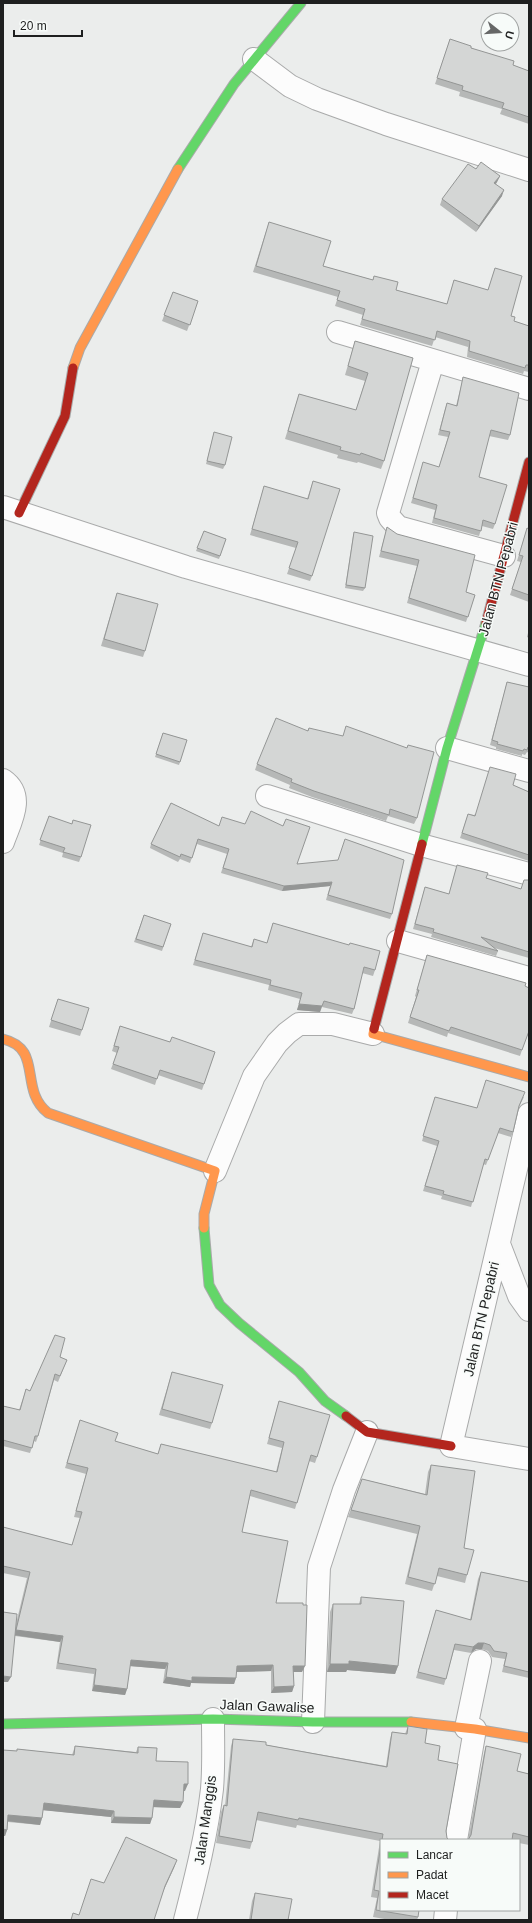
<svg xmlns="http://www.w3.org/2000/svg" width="532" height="1923" font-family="Arial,sans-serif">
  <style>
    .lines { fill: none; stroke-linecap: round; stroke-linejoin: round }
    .street-casing { stroke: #a9aaaa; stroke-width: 24 }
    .fast-casing { stroke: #a9aaaa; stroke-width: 11 }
    .slow-casing { stroke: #a9aaaa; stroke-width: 11 }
    .jam-casing { stroke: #a9aaaa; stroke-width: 11 }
    .street { stroke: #fcfcfc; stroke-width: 22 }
    .fast { stroke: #63d668; stroke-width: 9 }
    .slow { stroke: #ff974d; stroke-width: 9 }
    .jam { stroke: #b3261e; stroke-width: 9 }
    .wall { fill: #b6b8b7 }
    .shaded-wall { fill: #949695 }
    .building { fill: #d4d6d5; stroke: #949695 }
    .labels { text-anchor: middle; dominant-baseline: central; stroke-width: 3; stroke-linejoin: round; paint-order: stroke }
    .street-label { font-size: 14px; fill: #1e1f1f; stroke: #f7fbf9 }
  </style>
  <rect width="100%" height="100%" fill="#ebedec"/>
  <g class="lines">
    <defs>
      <path id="street" d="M254,59l36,27 27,13 69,25 143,46
        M338,332l191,57
        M433,361l-45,152 2,5 8,9 106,29
        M3,507l183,60 343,98
        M447,748l82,23
        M3,780c23,16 7,42 0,62
        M267,796l154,49 108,29
        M398,941l131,37
        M529,1114l-78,332 78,13
        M215,1171l39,-95 23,-33 10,-10 12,-9h34l40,10
        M499,1244l20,52 10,14
        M313,1722l6,-155 25,-77 23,-58
        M466,1728l14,-67
        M456,1840l19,-111
        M185,1920c11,-43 22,-87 27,-131 2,-23 1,-47 1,-70
        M445,1920l1,-10"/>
      <path id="fast" d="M178,169l56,-85 67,-81
        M422,844l25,-96 39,-125
        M204,1228l5,57 11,20 19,18 60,49 26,29 21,15
        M3,1724l210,-5 100,3h98"/>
      <path id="slow" d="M73,368l7,-20 98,-179
        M374,1029l-1,5 156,43
        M3,1039c41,10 15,50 45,74l167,58 -11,43v14
        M411,1722l64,7 54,9"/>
      <path id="jam" d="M19,513l46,-97 8,-48
        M486,623l43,-161
        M374,1029l48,-185
        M346,1416l21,16 84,14"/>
    </defs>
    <use href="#street" class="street-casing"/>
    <use href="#fast" class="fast-casing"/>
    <use href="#slow" class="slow-casing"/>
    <use href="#jam" class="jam-casing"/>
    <use href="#street" class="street"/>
    <use href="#fast" class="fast"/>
    <use href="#slow" class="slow"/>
    <use href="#jam" class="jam"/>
  </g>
  <path class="wall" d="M450,39l63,26 16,6v53l-29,-10 2,-5 -43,-13 1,-4 -25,-8z
    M476,169l24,7 -4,8 6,12 -26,36 -36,-27 2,-6z
    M269,222l54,44 50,14 1,-4 22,14 51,14 7,-24 34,10 7,-22 16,48 3,5 15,5v46l-5,-1 -1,3 -56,-17 1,-10 -33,-10 -3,9 -72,-21 3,-10 -28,-9 3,-9 -85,-25z
    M173,292l25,9 -11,30 -25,-10z
    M355,341l58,17 -29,103 -3,8 -23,-7 -1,1 -20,-5 1,-3 -53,-16 14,-45 57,16 9,-29 -20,-6z
    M463,377l47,58 -2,5 -19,-4 -10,41 16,47 -2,5 -11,-3 -3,10 -47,-13 3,-13 -24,-7 11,-35 17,-1 9,-30 -10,-2 7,-26 2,-6 9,3 6,-24z
    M214,432l11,33 -2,4 -17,-5z
    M313,481l-1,95 -2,5 -23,-7 9,-26 -46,-13 14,-49 43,13z
    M387,527l79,65 9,3 -9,27 -59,-19 10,-37 -38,-9z
    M527,528l2,1v73l-19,-7 11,-33 -4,-1z
    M204,531l22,8 -7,20 -23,-8z
    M354,532l11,56 -2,3 -18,-3 8,-52z
    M117,593l28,58 -2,6 -42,-11z
    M529,629v9l-2,-1z
    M507,682l22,5v66l-2,-1 -2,3 -3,-1v2l-26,-7v-2l-6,-2z
    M309,728l108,90 -3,6 -26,-8 -2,5 -74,-24 -23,-9 1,-3 -35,-15 2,-6 50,-33z
    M163,733l24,7 -8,25 -24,-8z
    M513,785l16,7v69l-69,-23 8,-24 6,1z
    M171,803l126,61 95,50 -2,5 -64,-19 4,-14 -48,5 -61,-18 6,-19 -30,-10 -7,19 -10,-4 -2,3 -28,-14 1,-4z
    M49,816l32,41 -2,5 -17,-5 1,-4 -24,-8z
    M457,865l29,13 35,11 8,-9v78l-35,-10 4,3 -2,5 -65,-19 1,-3 -19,-5 12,-42 24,7z
    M144,915l27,9 -9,27 -28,-9z
    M273,923l102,47 -2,6 -11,-3 -8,36 -2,5 -30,-7 -2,5 -23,-2 3,-11 -32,-9 1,-5 -76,-20 10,-32 48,14 3,-8 13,4z
    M427,955l102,33v48l-2,-1 -7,21 -72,-23 -1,4 -39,-14 8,-26 -1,-1z
    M58,999l24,31 -2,6 -31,-9z
    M120,1026l50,16 45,10 -13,38 -44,-15 -3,10 -44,-16 6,-16 -5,-2z
    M435,1097l42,11 47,-11 -6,12 -5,23 -2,5 -13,-4 -12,32 -3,-1 -12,43 -30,-8 1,-3 -19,-5 14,-45 -15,-5z
    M60,1357l7,3 -9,22 -4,-2 -16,56 -2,6 -2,-1 -4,12 -27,-7v-40l16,4 7,-21 4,2z
    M172,1372l40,51 -2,6 -51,-14z
    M279,1401l38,56 -2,6 -6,-2 -14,48 -45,-13 -8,36 34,71 26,69h-9l1,14 -2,6 -21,1v-22l-35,1v6l-2,6 -43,-1 -1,4 -27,-4 2,-14 -35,-3 -3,23 -2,6 -33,-4 2,-17 -38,-5 4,-27 -45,-6 -7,46 7,-54 12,-50 -24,-5v-46l69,18 8,-27 -6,-1 12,-43 -21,-6 15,-48 35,21 43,13 3,-10 115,28 6,-24 -15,-4z
    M431,1465l33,83 3,27 -2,8 -28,-7 -5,15 -27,-7 12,-50 -69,-17 14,-38 63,15 3,-22z
    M481,1572l48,10v96l-27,-6 3,-13 -13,-2 -4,-6 -6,-2h-6l-5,4 -17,-3 -10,35 -28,-7 20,-68 34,10 8,-41z
    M361,1597l37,69 -3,8 -48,-4 -1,2h-19l3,-60 3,-8h26z
    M408,1726l17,17 13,17 9,78 2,2h-68v70l37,7 -1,3h-27l-17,-3 4,-19 -6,-1 9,-56 -83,-16 -1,3 -40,-8 -4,22 -2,7 -34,-6 5,-31 3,-7 1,1 6,-60 2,-7 153,27 4,-27 2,-7 13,2z
    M75,1746l61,6 2,-5 18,14 29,30h-2v11l-3,6 -27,-1 -1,11 -2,6 -39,-1v-6l-68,-7 -1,8 -2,7 -32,-3 -1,8 -2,6h-2v-86l14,1v-2l55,6z
    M486,1746l31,25 12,3v71l-10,-2v-3h-51l16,-87z
    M255,1893l33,27h-39l3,-19z"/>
  <path class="shaded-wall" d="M500,176l-3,6 -5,7 2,-6z
    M504,190l-2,6 -26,36 3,-6z
    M332,882l-2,4 -48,5 2,-5z
    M299,1004l23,2 -2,6 -23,-2z
    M16,1630l47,6 -3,6 -47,-7z
    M478,1643h6l-2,6h-6l-5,4 2,-6z
    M131,1660l37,3 -3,6 -36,-3z
    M349,1661l49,5 -3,8 -48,-4 -1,2h-19l3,-8z
    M273,1665l-2,6 -36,1 2,-6z
    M293,1666h12l-3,6h-11z
    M3,1676l8,1 -3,5h-5z
    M166,1677h26l44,1 -2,6 -43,-1 -1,4 -27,-4z
    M94,1685l33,4 -2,6 -33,-4z
    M294,1686l-2,6 -21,1 3,-6z
    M184,1784h4l-3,7h-3z
    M154,1800l29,2 -3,6 -29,-1z
    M44,1803l70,8 -3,6 -70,-7z
    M8,1815l34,3 -2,7 -34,-4z
    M114,1817l38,1 -2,6 -39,-1z
    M3,1829l4,1 -2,6h-2z
    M177,1860l-3,8 -12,26 3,-8z"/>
  <path class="building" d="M450,39l21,7v2l43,13 -1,4 16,6v46l-27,-9 2,-5 -42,-13 1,-4 -26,-8z
    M481,162l19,14 -6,7 10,7 -25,36 -37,-27 26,-35 8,5z
    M269,222l62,19 -8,25 50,14 1,-4 24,6 -2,8 51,14 7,-24 34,10 7,-22 27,8 -11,40 4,1 -1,4 15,5v39h-3l-1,3 -56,-17 1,-10 -33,-10 -2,9 -73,-21 3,-10 -28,-9 3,-9 -84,-25z
    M173,292l25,9 -8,24 -26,-10z
    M355,341l58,17 -29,103 -23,-8 -1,2 -20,-5 1,-3 -53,-16 11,-37 57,16 12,-37 -20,-7z
    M463,377l56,16 -9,42 -19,-5 -12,47 28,8 -12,39 -12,-4 -2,11 -47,-13 3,-13 -24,-7 10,-36 16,5 11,-35 -10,-2 7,-27 10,3z
    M214,432l18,5 -7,28 -18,-4z
    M313,481l27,8 -28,87 -23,-8 9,-26 -46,-13 12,-43 44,13z
    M387,527l10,7 78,21 -9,37 9,3 -7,22 -59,-19 10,-38 -38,-9z
    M527,528l2,1v66l-17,-6 11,-33 -4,-1z
    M204,531l22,8 -6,17 -23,-8z
    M354,532l19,4 -8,52 -19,-3z
    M117,593l41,11 -13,47 -41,-12z
    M507,682l22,5v60h-1l-1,3 -3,-1 -1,2 -26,-7 1,-2 -6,-2z
    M276,718l32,13 1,-3 34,8 3,-10 61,22 1,-3 26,7 -17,66 -27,-9 -1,6 -75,-24 -23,-9 1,-3 -35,-15z
    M163,733l24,7 -7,22 -24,-8z
    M490,767l26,7 -3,11 16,7v63l-67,-22 6,-19 7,2z
    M171,803l48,23 3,-9 23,7 6,-13 32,15 3,-7 24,8 -13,37 41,-4 7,-21 59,21 -12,54 -64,-19 4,-13 -48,4 -61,-18 6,-19 -31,-10 -6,19 -11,-4 -1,3 -29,-13z
    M49,816l23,8 1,-4 18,5 -10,32 -18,-5 2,-4 -25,-8z
    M457,865l31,8 -2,5 35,11 3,-9h5v72l-48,-15 17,14 -65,-19 1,-3 -19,-5 10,-37 24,7z
    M144,915l27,9 -8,23 -27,-8z
    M273,923l76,22 1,-2 30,8 -5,19 -11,-3 -10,42 -30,-8 -2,5 -23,-2 3,-11 -32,-8 1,-5 -76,-20 8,-27 49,14 2,-8 13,4z
    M427,955l99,28 -1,3 4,2v43l-7,19 -71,-23 -2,4 -39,-14 9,-27h-2z
    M58,999l31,9 -7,22 -31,-10z
    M120,1026l50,16 2,-5 43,15 -11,32 -44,-14 -3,9 -44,-15 6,-17 -5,-1z
    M486,1080l39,12 -6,14 -6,26 -13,-4 -12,32 -3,-1 -12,43 -30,-8 1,-3 -19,-5 14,-45 -16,-5 12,-39 42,11z
    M55,1335l10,3 -5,19 7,3 -7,16 -5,-2 -17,62h-3l-3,12 -29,-8v-34l17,4 6,-21 4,2z
    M172,1372l51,13 -11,38 -50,-14z
    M279,1401l51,14 -13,42 -6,-2 -14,48 -46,-13 -9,42 46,9 -12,62h27v2h4l-2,61h-12l1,20 -20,1 -1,-22 -36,1 -1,12 -44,-1v4l-26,-4 2,-14 -37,-3 -4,29 -33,-4 2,-16 -38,-6 5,-27 -47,-6 14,-58 -27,-6v-39l69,18 10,-33 -6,-1 12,-43 -21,-5 13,-43 38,13 -3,8 43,13 3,-10 116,28 7,-30 -15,-4z
    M431,1465l44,6 -11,77 10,2 -7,25 -28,-7 -4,16 -27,-7 12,-51 -69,-16 11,-31 65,16z
    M481,1572l48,10v90l-25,-6 3,-13 -13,-2 -4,-6 -6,-2h-6l-5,4 -18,-3 -9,35 -28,-7 18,-62 35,10z
    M361,1597l43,4 -6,65 -49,-5v3h-19l3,-60h28z
    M3,1612l14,2 -6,63 -8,-1z
    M408,1726l19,3 -2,14 15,3 -2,14 20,4 -12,67 1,7 2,2h-67l1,-6 -84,-16 -1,2 -40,-8 -6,30 -33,-6 5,-31 3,1 6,-67 33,3v3l121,22 5,-35 15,2z
    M75,1746l63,7v-6l19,1 -1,13 32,1v22h-4l-1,18 -29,-2 -2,18 -38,-1v-6l-70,-8 -2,15 -34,-3 -1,15 -4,-1v-79l14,1v-2l57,6z
    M486,1746l35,8 -4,17 12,3v63l-16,-4 -1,7h-44l3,-5z
    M126,1837l51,23 -12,26 -11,34h-83l2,-7 6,2 12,-36 13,4z
    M381,1845v65h38l-1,7 -42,-7 3,-19 -5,-1z
    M255,1893l37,6 -4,21h-37z"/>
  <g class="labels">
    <g class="street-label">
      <text transform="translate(498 579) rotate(-75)">Jalan BTN Pepabri</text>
      <text transform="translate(481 1319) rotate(-77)">Jalan BTN Pepabri</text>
      <text transform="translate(267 1706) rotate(2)">Jalan Gawalise</text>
      <text transform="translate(205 1820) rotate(-82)">Jalan Manggis</text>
    </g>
  </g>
  <rect width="532" height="1923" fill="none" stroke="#1e1f1f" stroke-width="8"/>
  <rect x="380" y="1839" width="140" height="72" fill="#f7fbf9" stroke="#a0a3a2"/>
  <rect x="388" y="1852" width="20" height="6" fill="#63d668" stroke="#a0a3a2"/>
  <text x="416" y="1859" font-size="12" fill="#1e1f1f">Lancar</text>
  <rect x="388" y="1872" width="20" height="6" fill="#ff974d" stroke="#a0a3a2"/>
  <text x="416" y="1879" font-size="12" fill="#1e1f1f">Padat</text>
  <rect x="388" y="1892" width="20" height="6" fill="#b3261e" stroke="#a0a3a2"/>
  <text x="416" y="1899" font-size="12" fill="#1e1f1f">Macet</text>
  <g transform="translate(500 32) rotate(107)"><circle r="19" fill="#f7fbf9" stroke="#a0a3a2"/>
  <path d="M0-3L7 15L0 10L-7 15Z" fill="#666767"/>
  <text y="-6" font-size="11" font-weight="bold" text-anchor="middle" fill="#1e1f1f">U</text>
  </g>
  <path d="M14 30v6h68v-6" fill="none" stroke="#1e1f1f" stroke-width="2"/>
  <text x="20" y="30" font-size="12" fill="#1e1f1f" stroke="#f7fbf9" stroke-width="3" paint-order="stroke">20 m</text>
</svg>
